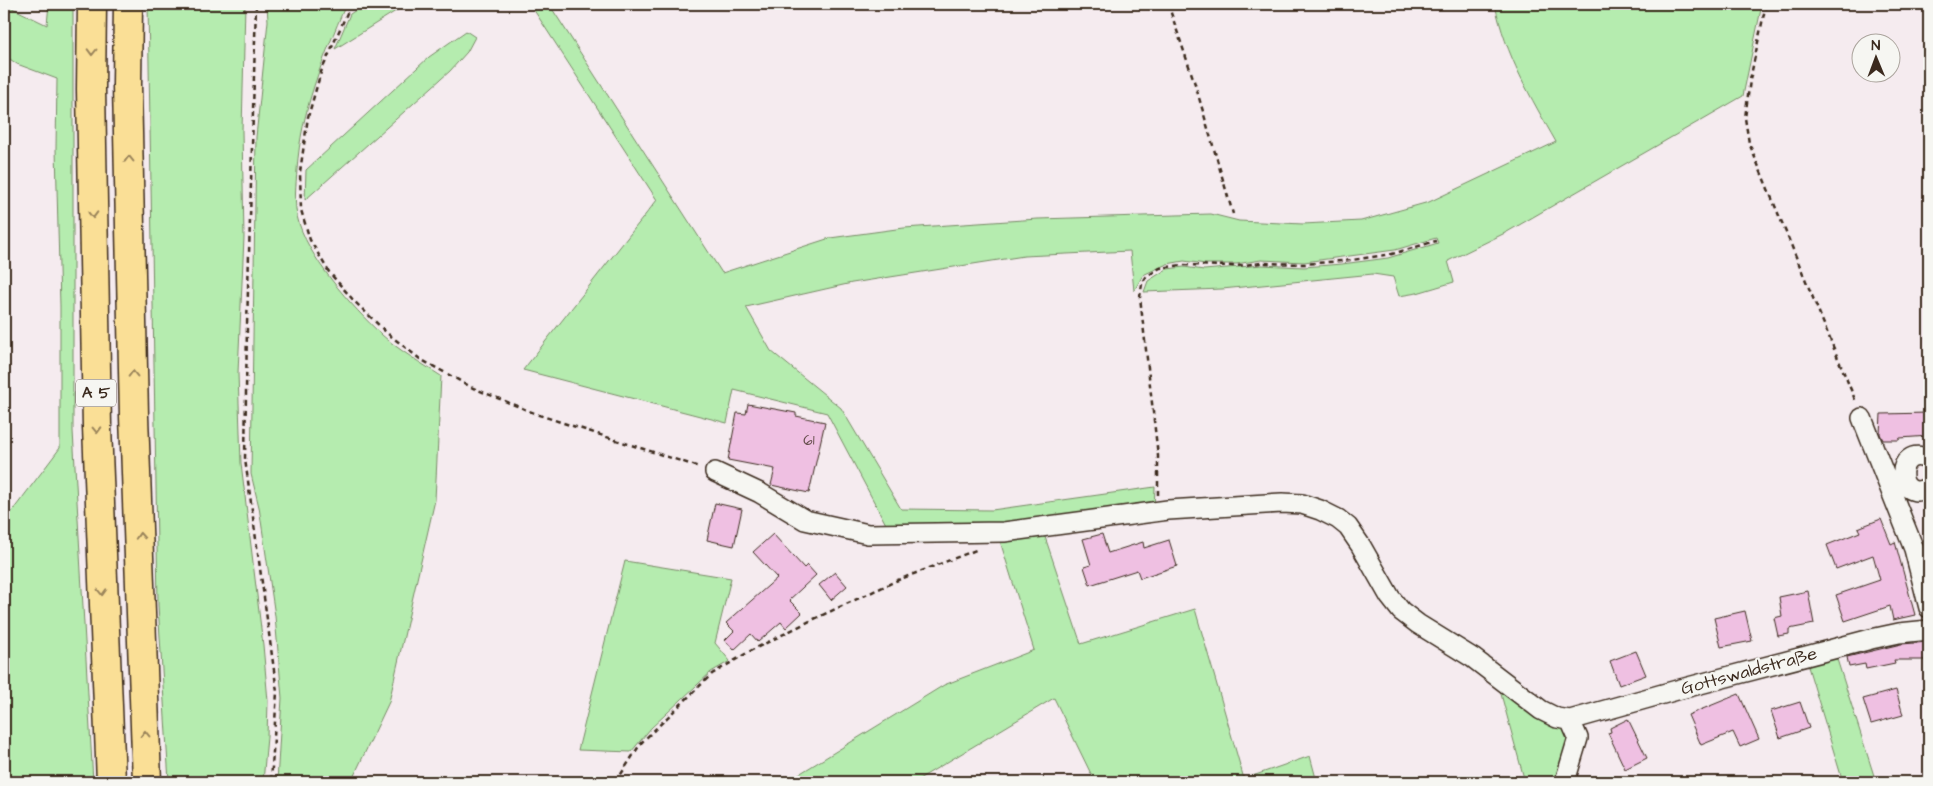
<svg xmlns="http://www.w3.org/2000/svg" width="1933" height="786" font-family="'Architects Daughter',sans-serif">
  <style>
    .green { fill: #b5ecaf; stroke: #788b66 }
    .building { fill: #efc0e2; stroke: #3b2a1e }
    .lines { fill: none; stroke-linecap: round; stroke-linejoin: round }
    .minor-casing { stroke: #3b2a1e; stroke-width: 22 }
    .highway-casing { stroke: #3b2a1e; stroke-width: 31 }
    .path { stroke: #3b2a1e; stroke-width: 2.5; stroke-dasharray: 5 4; stroke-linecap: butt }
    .minor { stroke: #f6f6f2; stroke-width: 19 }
    .highway { stroke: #fadf96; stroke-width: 28 }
    .oneway { stroke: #9a845a }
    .labels { text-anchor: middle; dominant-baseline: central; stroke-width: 4.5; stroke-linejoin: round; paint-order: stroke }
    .number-label { font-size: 15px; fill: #68504f }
    .shield { fill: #f6f6f2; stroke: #73675e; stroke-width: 1 }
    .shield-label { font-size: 16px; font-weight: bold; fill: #3b2a1e }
    .street-label { font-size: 18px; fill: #3b2a1e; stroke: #f6f6f2 }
  </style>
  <rect width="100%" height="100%" fill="#f5ebef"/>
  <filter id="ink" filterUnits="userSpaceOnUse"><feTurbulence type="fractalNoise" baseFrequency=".02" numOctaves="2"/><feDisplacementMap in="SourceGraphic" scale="10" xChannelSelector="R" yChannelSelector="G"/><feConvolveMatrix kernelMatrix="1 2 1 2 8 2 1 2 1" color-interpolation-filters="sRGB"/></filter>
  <g filter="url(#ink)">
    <path class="green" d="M4,4l43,21 2,-21h24v427l20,351h-89v-260l56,-74v-142l-4,-157 1,-70 -40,-15 -13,-9z
      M148,4h97l-3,127 2,106 -6,136 3,90 22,182 5,56 -1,36 -4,45h-94l-11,-177z
      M267,4h79c-23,55 -45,106 -49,166 -1,15 -3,30 0,46 9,40 55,91 85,119 18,16 39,28 59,41l-6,124 -46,202 -38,80h-74l5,-84 -7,-82 -16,-109 -8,-33 5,-337 12,-116z
      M365,4h42l-72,45 15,-35z
      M530,4h19l173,269 108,-35 74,-10 134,-9 173,-5 28,7 64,3 58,-3 68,-19 127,-60c-25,-44 -51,-88 -61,-138h267l-19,92 -236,136 -59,29 6,21 -37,11 -18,3 -6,-19 -20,-3 -151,15 -78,3 4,-11 19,-12 17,-2 20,3 58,-5 42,2 38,-3 46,-6 50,-15 -2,-5 -41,12 -91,12 -43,-2 -25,4h-30l-22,-3 -17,3 -24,11 -9,16 -4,-40 -106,5 -172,27 -106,24 25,44 70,57 60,101 91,1 163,-23 -1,22 -130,17 -135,4 -62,-117 -93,-23 -7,33 -204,-53 134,-170z
      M466,31l9,6 -8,15 -17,19 -145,129 1,-30 123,-113z
      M1043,531l38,113 114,-35 49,170 66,-23 7,26h-222l-41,-84 -140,84h-128l158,-97 90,-35 -34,-109z
      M625,561l106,17 -16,65 15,18 -19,11 -60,56 -20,24 -53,-2z
      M1835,653l41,129h-33l-37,-122z
      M1498,683l77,54 -12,45h-38z"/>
    <path class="building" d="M748,404l48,9v3l29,6 -16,71 -38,-8 4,-16 -47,-9 9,-47 9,1z
      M1929,413v23l-29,2 -1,2h-16l-3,-6 1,-20z
      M715,503l27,6 -8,37 -27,-6z
      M1881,519l10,25 4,-2 20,73 -22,5 -3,-14 -45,15 -9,-26 44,-15 -7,-25 -37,14 -9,-24 33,-13 -2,-4z
      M773,534l31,34 3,-3 9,10 -27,25 13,13 -16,15 -5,-6 -23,20 -7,-8 -17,16 -9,-10 9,-9 -8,-8 51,-45 -24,-26z
      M1102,534l6,19 35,-11 1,6 25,-8 8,26 -37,12 -3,-8 -47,15 -6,-18 7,-2 -8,-26z
      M835,572l12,14 -16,14 -12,-15z
      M1808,591l6,33 -25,5v5l-11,2 -4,-18 8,-2 -3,-19z
      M1745,611l7,30 -31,6 -7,-29z
      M1929,642v18h-35l1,3 -29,6 -1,-5 -16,3 -2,-10 54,-13z
      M1636,651l10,24 -27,10 -9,-24z
      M1896,690l7,25 -32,9 -8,-25z
      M1739,694l20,45 -19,8 -7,-15 -32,13 -13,-30z
      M1800,702l9,26 -29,10 -9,-27z
      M1628,719l19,39 -22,11 -17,-36 3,-1 -1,-4z"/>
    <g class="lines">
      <defs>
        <path id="minor" d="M1862,418l52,131 15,59
          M1929,460c-35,-19 -35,47 0,27
          M715,472l45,21 45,27 63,14 136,-2 164,-22 114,-7 20,1 18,6 18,9 10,8 13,19 29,51 11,14 17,13 55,34 68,52 16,8 13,2 107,-30 194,-51 28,-6 30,-3
          M1566,778l12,-40 -8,-18"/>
        <path id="highway" d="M92,4l-1,85 6,338 14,355
          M128,4l-1,81 7,331 13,366"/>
      </defs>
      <use href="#minor" class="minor-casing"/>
      <use href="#highway" class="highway-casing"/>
      <path class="path" d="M256,4l-9,321 -2,134 32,233 -6,90
        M351,4l-30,68 -13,45 -8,55 1,38 9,30 19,32 26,30 32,31 33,26 53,29 66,27 160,52
        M1168,4l27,80 38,130
        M1766,4l-16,76 -5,38 4,25 107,259
        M1158,495v-39l-18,-159 2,-13 4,-7 14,-9 8,-1 14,-2 54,1 25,-3 44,1 47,-4 40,-6 44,-13
        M616,782l25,-39 71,-69 40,-24 62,-31 84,-39 78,-30"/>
      <use href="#minor" class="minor"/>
      <use href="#highway" class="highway"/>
    </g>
    <defs><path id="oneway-chevron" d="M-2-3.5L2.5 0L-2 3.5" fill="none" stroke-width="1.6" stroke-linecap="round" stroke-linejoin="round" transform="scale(1.25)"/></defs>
    <g class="oneway">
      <use href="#oneway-chevron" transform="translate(92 52) rotate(91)"/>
      <use href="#oneway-chevron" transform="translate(129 159) rotate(-91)"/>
      <use href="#oneway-chevron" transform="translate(93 215) rotate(89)"/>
      <use href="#oneway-chevron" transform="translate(133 374) rotate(-91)"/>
      <use href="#oneway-chevron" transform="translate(97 430) rotate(88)"/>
      <use href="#oneway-chevron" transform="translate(140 536) rotate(-93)"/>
      <use href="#oneway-chevron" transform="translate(102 592) rotate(88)"/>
      <use href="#oneway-chevron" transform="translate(145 734) rotate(-91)"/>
    </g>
  </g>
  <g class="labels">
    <g class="number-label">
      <text x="809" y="440">61</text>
    </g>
    <rect class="shield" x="76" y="379.5" width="40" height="27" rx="4"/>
    <g class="shield-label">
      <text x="96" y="393">A 5</text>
    </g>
    <g class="street-label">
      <text transform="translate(1749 671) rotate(-15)">Gottswaldstraße</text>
    </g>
  </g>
  <rect width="1933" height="786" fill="none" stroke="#f6f6f2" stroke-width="20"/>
  <rect x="10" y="10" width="1913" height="766" fill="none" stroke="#3b2a1e" stroke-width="2" filter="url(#ink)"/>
  <g transform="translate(1876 58) rotate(359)"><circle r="24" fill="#f6f6f2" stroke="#aba49d"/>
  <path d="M0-4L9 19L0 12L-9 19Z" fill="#3b2a1e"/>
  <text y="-8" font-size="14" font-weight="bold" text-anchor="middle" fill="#3b2a1e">N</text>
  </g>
</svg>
